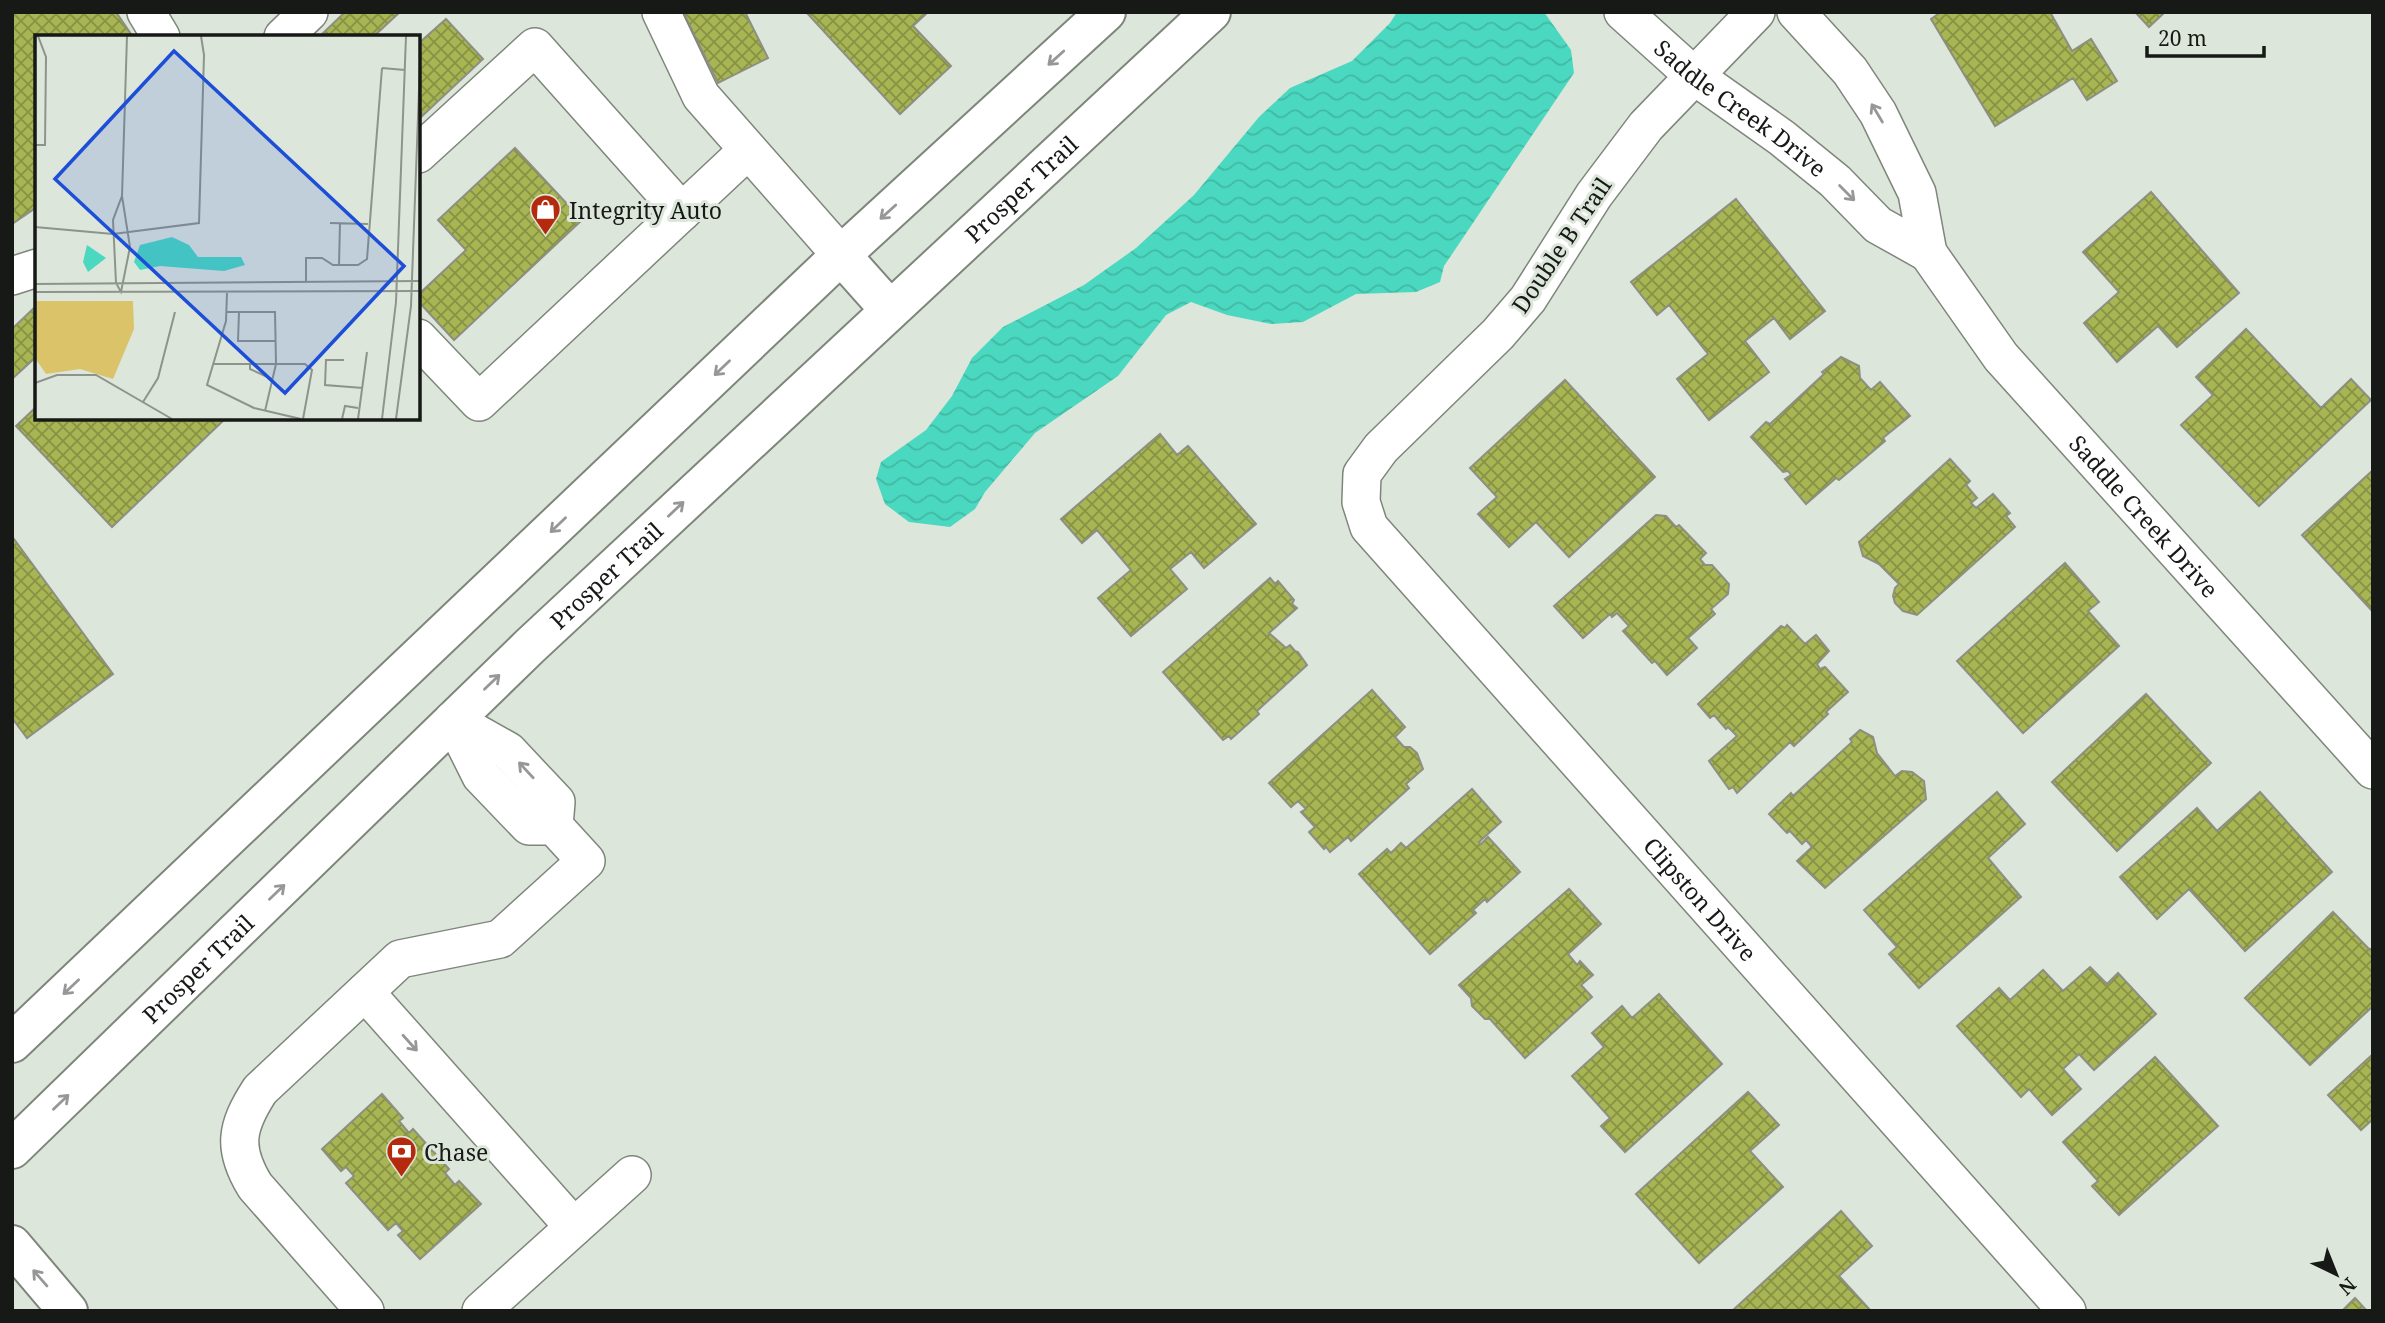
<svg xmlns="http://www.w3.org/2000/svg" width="2385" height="1323" font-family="'Noto Serif',serif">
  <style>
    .water { fill: url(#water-waves) }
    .building { fill: url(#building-cross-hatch); stroke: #8c8f82; stroke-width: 2 }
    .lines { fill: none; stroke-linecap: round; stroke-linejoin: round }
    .minor-casing { stroke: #7e867b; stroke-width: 40 }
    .major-casing { stroke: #7e867b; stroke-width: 42 }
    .minor { stroke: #fff; stroke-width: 37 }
    .major { stroke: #fff; stroke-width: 38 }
    .oneway { stroke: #969896 }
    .labels { text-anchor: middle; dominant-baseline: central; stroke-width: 6; stroke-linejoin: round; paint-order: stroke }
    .street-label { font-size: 23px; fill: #161915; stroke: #dde6da }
    .poi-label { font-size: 23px; fill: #161915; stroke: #dde6da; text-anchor: start }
    .inset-road { fill: none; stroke: #8d948b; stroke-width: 2 }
    .view { fill: #1d4ed8; fill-opacity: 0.15; stroke: #1d4ed8; stroke-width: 3.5 }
    .inset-edge { fill: none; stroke: #161915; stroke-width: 3.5 }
  </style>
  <defs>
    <pattern id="water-waves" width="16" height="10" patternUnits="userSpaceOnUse" patternTransform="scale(1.75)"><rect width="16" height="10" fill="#4bd8c0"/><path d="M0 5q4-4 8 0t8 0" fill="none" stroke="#41b9a4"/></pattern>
    <pattern id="building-cross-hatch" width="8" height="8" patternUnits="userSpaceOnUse" patternTransform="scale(1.75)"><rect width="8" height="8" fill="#a7b553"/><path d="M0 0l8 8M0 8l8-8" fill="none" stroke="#879244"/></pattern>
  </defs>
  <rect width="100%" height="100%" fill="#dde6da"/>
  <path class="water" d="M1397,12h147l27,38 3,23 -130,193 -4,16 -24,10 -60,2 -53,28 -32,2 -44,-9 -36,-13 -25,13 -48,61 -83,57 -50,59 -10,17 -25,18 -41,-5 -24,-18 -9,-25 5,-17 45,-32 26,-34 20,-38 31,-31 81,-42 52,-37 58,-53 65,-78 31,-29 62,-27 38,-38z"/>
  <path class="building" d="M12,12h104l17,25h-96v170l-25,17z
    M345,12h55l-27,25h-54z
    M683,12h62l23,46 -50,25z
    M806,12h122l-15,14 38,40 -51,48z
    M1941,12h109l22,39 19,-12 26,42 -30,19 -14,-22 -78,48 -64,-107z
    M2135,12h30l-16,15z
    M446,19l37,40 -65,61v-76z
    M515,148l67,72 -128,120 -36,-39v-6l48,-45 -28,-30z
    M2151,192l88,101 -62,54 -19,-21 -41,36 -33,-39 35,-31 -36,-40z
    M1736,199l89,112 -35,28 -16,-21 -29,23 24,31 -60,48 -32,-41 31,-25 -39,-49 -12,10 -26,-33z
    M37,305v51l-25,23v-50z
    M2246,329l75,79 30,-29 20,21 -112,106 -78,-81 32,-30 -17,-18z
    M1841,357l18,9 1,12 11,12 9,-8 30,34 -27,22 2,3 -46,39 -3,-2 -30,26 -21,-25 6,-4 -3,-4 -5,1 -32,-35 15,-15 4,2 54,-50 -2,-2z
    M1565,380l90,97 -86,80 -33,-35 -27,25 -31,-33 19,-17 -27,-29z
    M37,406v12h189l-114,109 -96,-101z
    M1160,434l17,21 11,-9 68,78 -52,44 -13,-16 -21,17 17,20 -56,47 -33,-38 33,-28 -34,-40 -15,13 -21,-24z
    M1950,459l20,22 -4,4 11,13 -6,5 5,5 17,-14 17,19 -4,3 9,11 -98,88 -14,-4 -8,-8 -2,-7 2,-8 4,-4 -20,-20 -16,-8 -4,-14z
    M2373,470v142l-71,-77z
    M1656,515l10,1 10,11 3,-2 27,28 -6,6 5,6h7l17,19 -1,10 -17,15 4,5 -27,24 9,10 -30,27 -12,-14 -3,2 -29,-32 6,-5 -12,-13 -5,4 -2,-3 -27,24 -29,-32z
    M14,539l99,135 -86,64 -15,-20v-177z
    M2065,563l34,39 -11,9 31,35 -96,87 -66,-72z
    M1270,578l5,6 3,-3 16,19 -2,4 5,4 -28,25 17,15 4,-3 5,6 3,1 9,13 -50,46 2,3 -28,25 -2,-3 -6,4 -60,-68z
    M1787,625l18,19 11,-9 13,16 -12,13 3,5 5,-2 23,25 -22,20 2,2 -34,32 -4,-4 -53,51 -4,-6 -4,2 -20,-28 28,-25 -9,-9 -2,2 -12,-14 -4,3 -12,-14 83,-78 4,2z
    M1372,690l33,37 -10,10 9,10h6l7,6 6,16 -17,15 3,4 -58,53 -3,-4 -18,15 -4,-5 -2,2 -15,-17 6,-5 -14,-15 5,-3 -8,-8 -7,6 -22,-24z
    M2146,694l65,69 -94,88 -65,-69z
    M1860,730l13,7 4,16 18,23 7,-5 10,1 12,9 2,18 -101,89 -28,-27 15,-14 -6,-7 -4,4 -12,-13 -3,2 -18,-19 22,-21 2,3 59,-54 -2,-3z
    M1472,789l29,33 -22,20 2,2 7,-7 32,35 -33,30 -2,-3 -12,11 3,3 -46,41 -71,-80 28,-25 4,4 10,-10 5,5z
    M1997,792l28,32 -37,34 33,39 -102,91 -30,-34 8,-7 -33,-37z
    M2260,792l72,80 -87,79 -56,-62 -32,30 -37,-42 77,-69 20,23z
    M1569,889l32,35 -33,30 9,11 3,-4 13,14 -12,10 11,12 -67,61 -35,-39h-5l-13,-13 -1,-8 -12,-13z
    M2333,912l37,38 3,-3v59l-63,59 -65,-67z
    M2090,967l17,17 11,-11 38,41 -62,56 -15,-16 -16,15 18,20 -29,26 -23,-26 -8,8 -64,-71 42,-38 11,12 33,-30 20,21z
    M1659,994l63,70 -97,88 -24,-26 9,-8 -38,-42 32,-29 -12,-14 30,-27 10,12z
    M2373,1054v65l-12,11 -33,-35z
    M2155,1057l63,69 -99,89 -27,-29 6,-5 -35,-39z
    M1748,1092l31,33 -29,26 33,36 -84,76 -63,-69z
    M382,1094l21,24 -4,3 10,12 4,-4 36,40 -4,4 10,12 4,-4 22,23 -61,55 -22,-24 5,-4 -7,-8 -8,7 -42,-47 8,-7 -8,-9 -5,4 -19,-22z
    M1841,1211l31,35 -33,30 32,35h-139z
    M2355,1298l12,13h-25z"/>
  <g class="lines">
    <defs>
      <g id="minor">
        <path d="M146,12l15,25"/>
        <path d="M661,12l40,84 140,159"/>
        <path id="s1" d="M1623,12l70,63 89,63 53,43 43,44 50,28 -11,-60 -39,-80 -28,-42 -54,-59"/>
        <path id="s2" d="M1756,12l-110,114 -52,69 -66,104 -30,35 -117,114 -19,26 -1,28 8,25 698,784"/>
        <path d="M283,37l26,-25"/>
        <path d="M418,154l117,-107 147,165"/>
        <path id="s3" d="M1928,253l73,104 372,413"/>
        <path d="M12,276l25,-8"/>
        <path d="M418,338l61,64 269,-252"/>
        <path d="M453,720l55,31 48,51 -2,24"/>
        <path d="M365,992l209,235"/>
        <path d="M365,1311l-110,-125c-23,-38 -19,-59 5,-96l140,-131 100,-20 86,-78 -32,-35h-25l-48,-50 -28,-56"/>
        <path d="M481,1311l151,-136"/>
      </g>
      <g id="major">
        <path d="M841,255l49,55"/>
        <path d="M12,1043l829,-788 265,-243"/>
        <path id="s4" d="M12,1149l518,-503 681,-634"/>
        <path d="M12,1245l56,66"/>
      </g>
    </defs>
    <use href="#minor" class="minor-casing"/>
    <use href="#major" class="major-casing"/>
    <use href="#minor" class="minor"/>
    <use href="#major" class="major"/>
  </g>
  <defs><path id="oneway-shaft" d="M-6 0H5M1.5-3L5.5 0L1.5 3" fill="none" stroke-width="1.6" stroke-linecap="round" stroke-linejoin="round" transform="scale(1.75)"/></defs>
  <g class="oneway">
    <use href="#oneway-shaft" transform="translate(1056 58) rotate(138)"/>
    <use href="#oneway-shaft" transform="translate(1877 113) rotate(-121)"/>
    <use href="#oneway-shaft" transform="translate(1847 193) rotate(45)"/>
    <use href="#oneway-shaft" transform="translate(888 212) rotate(138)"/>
    <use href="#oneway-shaft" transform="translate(722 368) rotate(136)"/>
    <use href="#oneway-shaft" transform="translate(676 509) rotate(-43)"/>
    <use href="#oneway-shaft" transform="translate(558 525) rotate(136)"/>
    <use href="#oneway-shaft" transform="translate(492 682) rotate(-44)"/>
    <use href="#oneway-shaft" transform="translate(526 770) rotate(-133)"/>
    <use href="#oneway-shaft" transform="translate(277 892) rotate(-44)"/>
    <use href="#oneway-shaft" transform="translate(71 987) rotate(137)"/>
    <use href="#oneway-shaft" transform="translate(410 1043) rotate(48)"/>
    <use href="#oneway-shaft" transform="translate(61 1102) rotate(-44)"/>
    <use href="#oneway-shaft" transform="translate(40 1278) rotate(-131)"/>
  </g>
  <defs>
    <symbol id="shop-pin" viewBox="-11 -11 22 30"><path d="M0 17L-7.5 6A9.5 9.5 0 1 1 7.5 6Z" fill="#b5290c" stroke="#dde6da"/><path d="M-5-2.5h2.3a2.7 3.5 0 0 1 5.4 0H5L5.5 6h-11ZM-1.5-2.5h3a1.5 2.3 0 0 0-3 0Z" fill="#fff"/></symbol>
    <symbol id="bank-pin" viewBox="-11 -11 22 30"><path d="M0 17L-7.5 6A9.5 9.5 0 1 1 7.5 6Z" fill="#b5290c" stroke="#dde6da"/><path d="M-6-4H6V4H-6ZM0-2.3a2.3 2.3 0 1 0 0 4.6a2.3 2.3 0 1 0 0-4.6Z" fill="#fff"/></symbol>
  </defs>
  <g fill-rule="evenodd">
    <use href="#shop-pin" x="528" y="192" width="35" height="47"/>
    <use href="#bank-pin" x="384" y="1134" width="35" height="47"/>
  </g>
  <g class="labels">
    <g class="street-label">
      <text stroke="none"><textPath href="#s1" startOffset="152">Saddle Creek Drive</textPath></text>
      <text stroke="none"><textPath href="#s4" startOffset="1393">Prosper Trail</textPath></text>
      <text transform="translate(1561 245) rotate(-56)">Double B Trail</text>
      <text stroke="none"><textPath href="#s3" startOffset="341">Saddle Creek Drive</textPath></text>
      <text stroke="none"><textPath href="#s4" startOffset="826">Prosper Trail</textPath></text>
      <text stroke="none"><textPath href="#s2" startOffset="1162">Clipston Drive</textPath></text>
      <text stroke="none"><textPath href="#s4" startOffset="259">Prosper Trail</textPath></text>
    </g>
    <g class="poi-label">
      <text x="569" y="210">Integrity Auto</text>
      <text x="424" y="1152">Chase</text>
    </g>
  </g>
  <g transform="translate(35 35)">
    <rect width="385" height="385" fill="#dde6da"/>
    <path d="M0,266h98l1,28 -21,50 -33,-10 -34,5 -11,-16z" fill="#dac369"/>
    <path d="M137,202l17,8 9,12h43l4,8 -21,6 -64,-5 -20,4 -6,-8 6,-17zM52,210l19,13 -18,14 -5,-10z" fill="#4bd8c0"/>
    <path class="inset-road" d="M347,33l23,2M347,33l23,2M0,110h10l1,-88 -8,-21M87,161l8,51 -9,45 -5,-9 -3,-63zM87,161l5,-160M295,188l38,1M0,192l78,7 86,-11 5,-168 -3,-19M304,230l1,-42M271,248v-25h16l11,7h25l9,-6 15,-191M0,249l385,-3M0,257l385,-1M192,258l-1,28 -19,64 47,23 47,11M204,277l-1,29h37M309,325h-18l-1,25 38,3M179,329h62l-1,-52h-48M215,329v5l22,10M0,348l22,-8h39l76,44M108,367l15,-24 17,-66M230,376l11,-47h29l7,6 -9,49M307,384l3,-13 13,2M323,384l9,-67M347,384l14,-117 10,-266M361,384l15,-113 9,-243"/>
    <path class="view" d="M139,16l230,215 -119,127 -230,-214z"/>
    <rect width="385" height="385" class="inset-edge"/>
  </g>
  <rect width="2385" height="1323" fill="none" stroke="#161915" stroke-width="28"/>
  <g transform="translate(2336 1274) rotate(137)" stroke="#dde6da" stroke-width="5" paint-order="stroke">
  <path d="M0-5L12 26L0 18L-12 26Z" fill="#161915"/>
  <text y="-10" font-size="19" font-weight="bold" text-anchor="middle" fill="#161915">N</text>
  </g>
  <path d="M2147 46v10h117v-10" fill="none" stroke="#161915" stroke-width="3.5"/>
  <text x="2158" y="46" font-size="21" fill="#161915" stroke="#dde6da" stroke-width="5" paint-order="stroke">20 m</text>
</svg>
